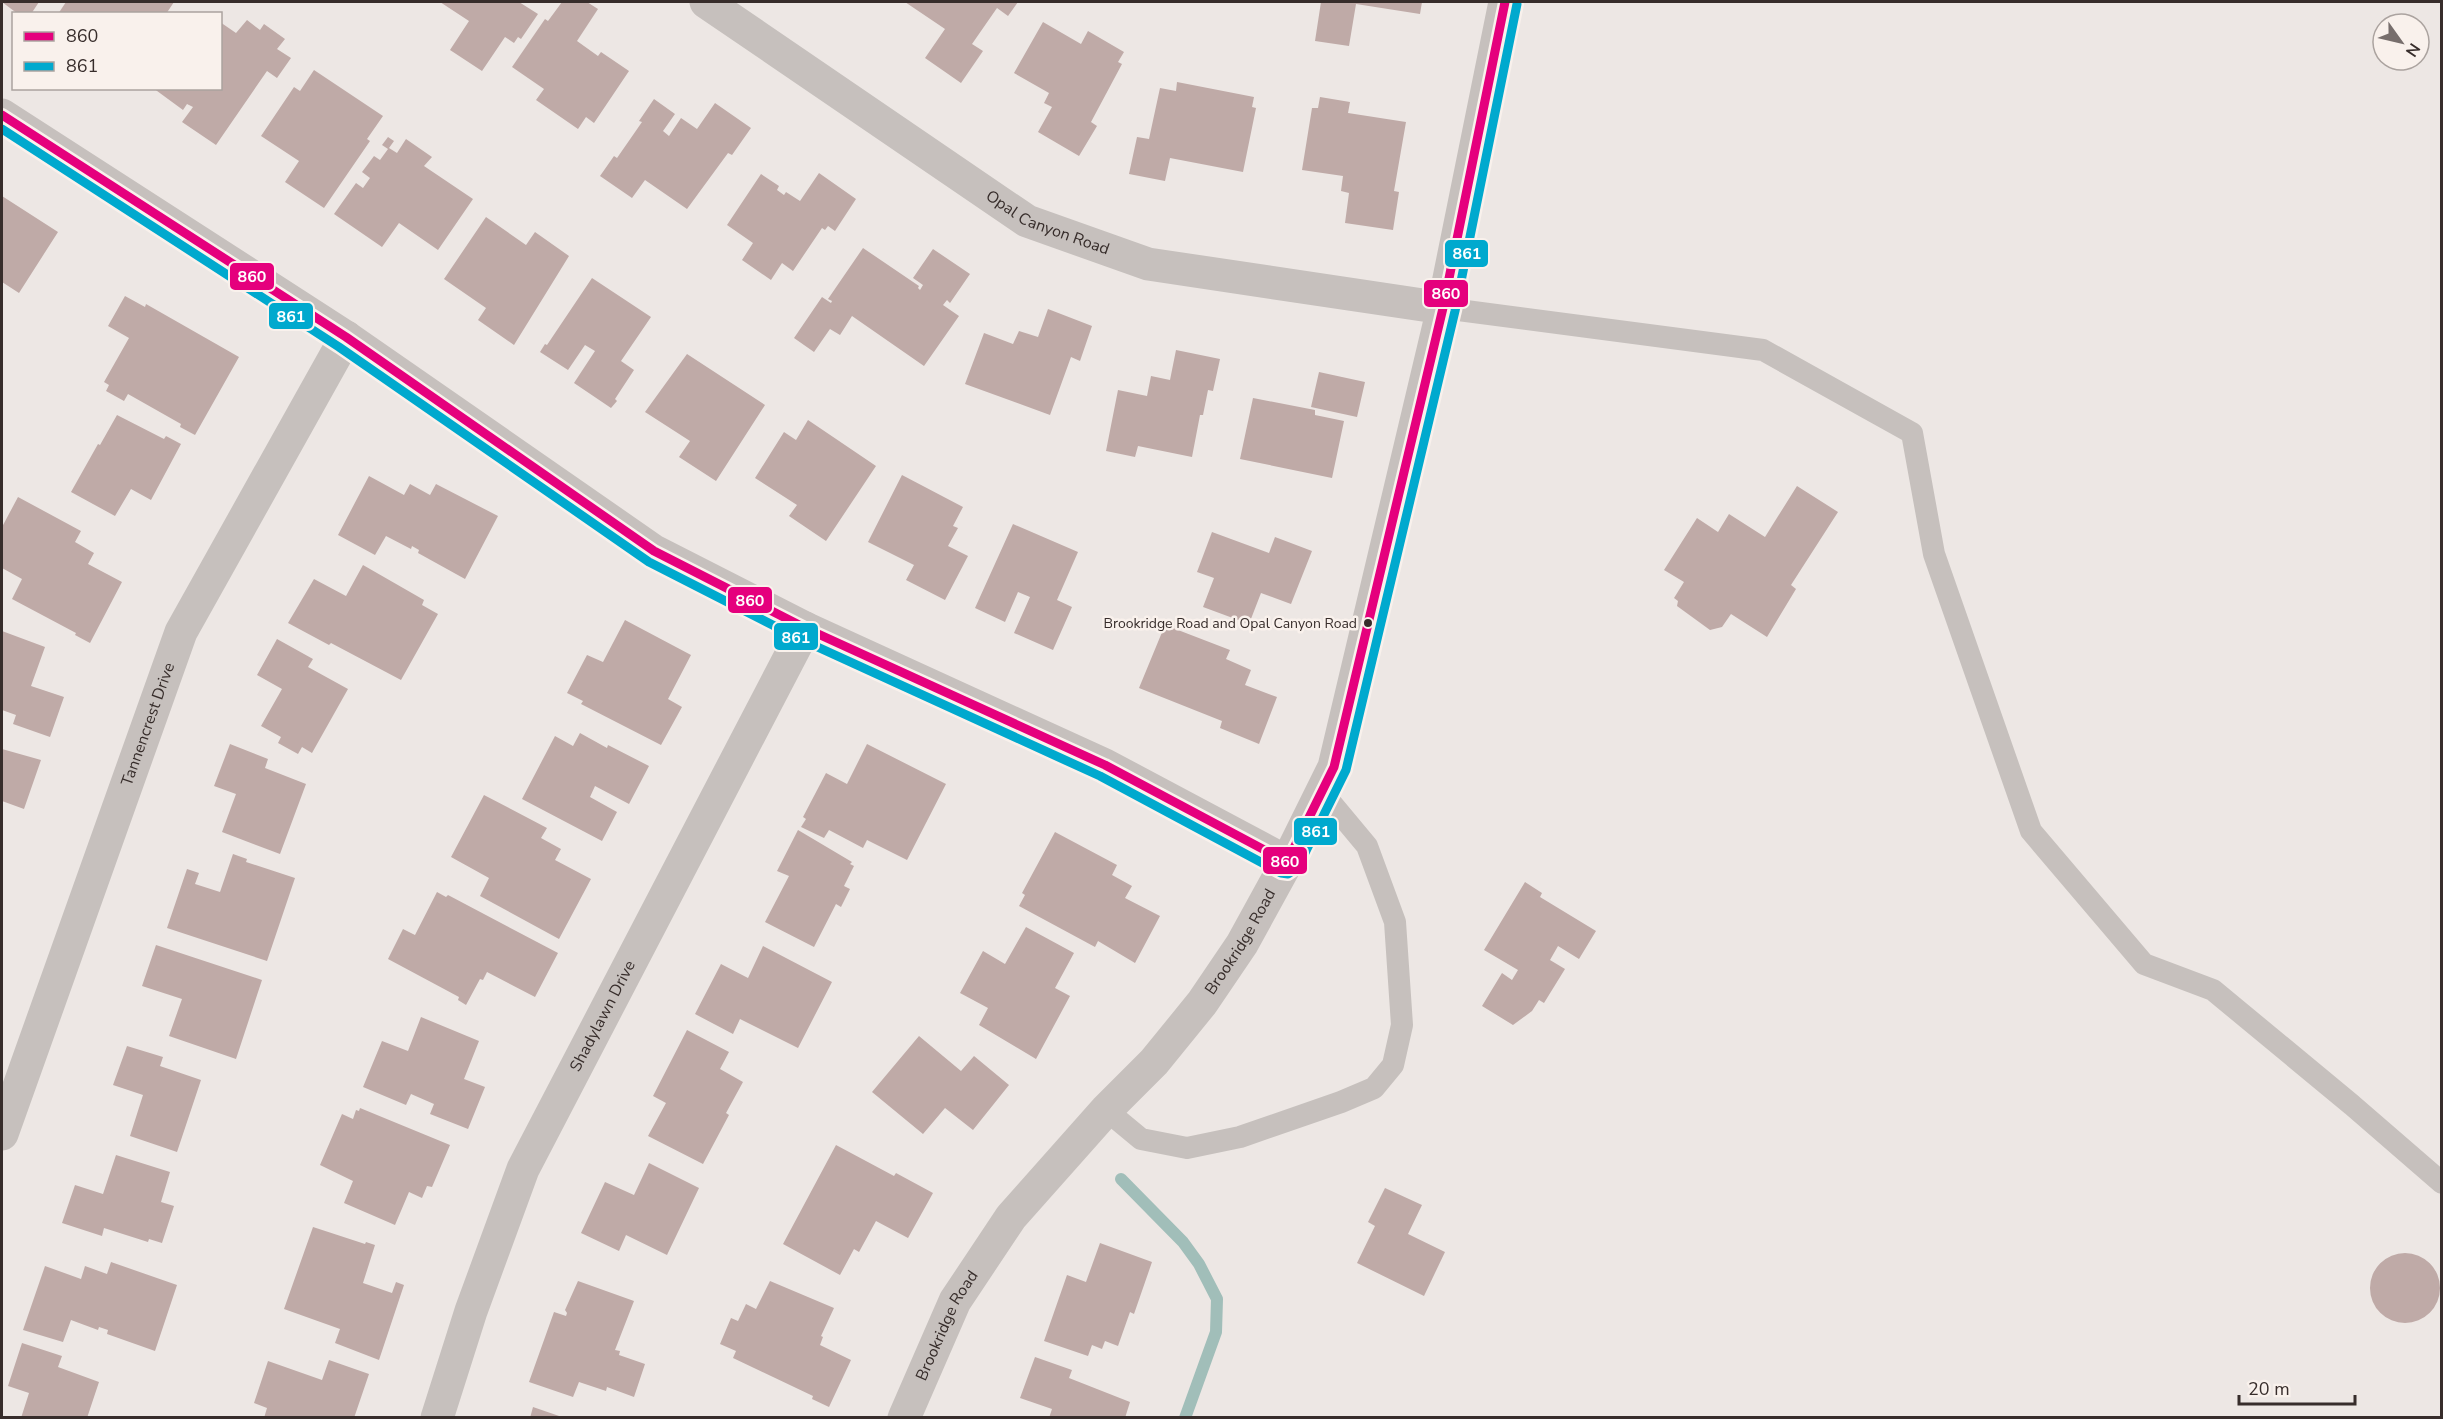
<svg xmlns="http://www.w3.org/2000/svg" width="2443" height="1419" font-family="'Nunito Sans',sans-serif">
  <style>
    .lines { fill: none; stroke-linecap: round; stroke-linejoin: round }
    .stream { stroke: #a1beb9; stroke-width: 12 }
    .building { fill: #bfaaa7 }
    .lane { stroke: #c6c0bd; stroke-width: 22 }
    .street { stroke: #c6c0bd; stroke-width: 33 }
    .bus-1-casing { stroke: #f9f1ec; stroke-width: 14 }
    .bus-2-casing { stroke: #f9f1ec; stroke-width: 14 }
    .bus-1 { stroke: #e5007d; stroke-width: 9 }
    .bus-2 { stroke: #00a9ce; stroke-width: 9 }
    .bus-dot { fill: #372d2b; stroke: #f9f1ec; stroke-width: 2 }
    .labels { text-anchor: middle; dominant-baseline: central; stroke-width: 5; stroke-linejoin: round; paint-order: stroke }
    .bus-label { font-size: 14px; fill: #372d2b; stroke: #f9f1ec; text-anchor: end }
    .street-label { font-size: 16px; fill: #372d2b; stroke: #f9f1ec }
    .line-badge { stroke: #f9f1ec; stroke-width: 2 }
    .badge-label { font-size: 16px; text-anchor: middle; font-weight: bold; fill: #fff }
  </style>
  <rect width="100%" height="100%" fill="#ede7e4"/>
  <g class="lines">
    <path class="stream" d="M1121,1179l62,63 16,22 18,35 -1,33 -31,86"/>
  </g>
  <path class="building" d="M2,2h37l-8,12h-13z
    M66,2h108l-8,12h-108z
    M440,2h79l19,12 -17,25 -3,-2 -4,6 -9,-6 -23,34 -32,-21 19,-29z
    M562,2h25l11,7 -21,32 21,15 3,-4 28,19 -35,52 -8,-6 -8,12 -42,-29 8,-11 -32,-22 33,-48 3,2z
    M905,2h113l-10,14 -11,-8 -25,36 11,7 -22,32 -36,-25 20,-29z
    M1321,2h101l-2,12 -64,-10 -7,42 -34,-5z
    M247,20l13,10 4,-6 21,15 -8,10 14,9 -14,20 -10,-7 -51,74 -34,-23 11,-15 -6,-3 -4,6 -30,-22h67v-66l16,11z
    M1043,22l38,22 7,-13 36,21 -6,10 4,2 -31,58 6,4 -18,30 -41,-24 14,-25 -8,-4 5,-10 -35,-20z
    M314,70l69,46 -16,23 3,2 -46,67 -39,-26 14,-21 -38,-25 33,-49 6,4z
    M1177,82l77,15 -2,10 4,1 -13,64 -73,-14 -5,23 -36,-7 8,-37 12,2 11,-51 16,3z
    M1320,97l30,5 -2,11 58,9 -12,69 5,1 -6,38 -48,-7 4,-30 -8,-2 2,-15 -41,-6 10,-62h6z
    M654,99l21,15 -12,17 6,5 12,-18 16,11 18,-26 36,25 -19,27 -4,-2 -41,56 -42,-29 -13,18 -32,-22 14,-20 3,2 25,-36 -3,-1z
    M388,137l6,4 -5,7 8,5 9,-14 26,18 -8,9 49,33 -35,51 -39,-27 -17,24 -48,-33 22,-31 7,5 7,-10 -8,-6 12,-16 6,4 8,-11 -6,-4z
    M819,173l37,26 -21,32 -7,-5 -3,4 -3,-2 -29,43 -11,-8 -11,17 -29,-20 11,-17 -26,-18 34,-51 18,12 -2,4 7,5 2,-3 14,9z
    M2,196l56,36 -39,61 -17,-11z
    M486,217l40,28 9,-13 34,24 -55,89 -36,-25 8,-12 -42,-29z
    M863,248l56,38 -1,2 2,2 3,-5 -10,-7 20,-29 37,25 -20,29 -3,-3 -4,5 16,11 -35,50 -72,-50 -12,19 -10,-6 -16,23 -20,-14 28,-41 9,6 1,-2 -4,-2z
    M592,278l59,39 -30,44 13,9 -19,29 2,2 -6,7 -37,-25 21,-32 -10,-6 -17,25 -28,-18 5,-8 2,1z
    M125,296l20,11 1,-3 93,53 -44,78 -15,-8 1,-3 -53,-30 -4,7 -18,-10 3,-6 -5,-3 25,-44 -21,-12z
    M1048,309l44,17 -12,35 -9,-4 -21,58 -85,-31 19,-51 29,11 6,-13 19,6z
    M1176,350l44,9 -7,32 -5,-1 -5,25h-3l-8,42 -54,-11 -3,11 -29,-6 12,-61 29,6 4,-20 19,4z
    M687,354l78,51 -49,76 -37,-24 11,-16 -45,-29z
    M1319,372l46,10 -8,35 -46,-10z
    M1253,398l62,12v5l29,6 -12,57 -92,-19z
    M117,415l47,24 2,-3 15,8 -30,56 -20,-11 -16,27 -44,-24 27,-48 2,1z
    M808,420l68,46 -50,75 -37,-25 8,-11 -42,-27 29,-46 12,8z
    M902,475l61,32 -10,19 5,2 -10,18 20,10 -23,44 -39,-20 8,-15 -46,-23z
    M369,476l35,19 6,-11 20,11 6,-11 62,32 -33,63 -47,-26 1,-3 -7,-4 -1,3 -25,-13 -11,19 -37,-20z
    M1797,486l41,26 -47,73 5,4 -29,48 -36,-23 -9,13 -12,3 -33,-24 1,-5 -4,-3 10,-16 -20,-12 33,-52 21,14 11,-18 36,23z
    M18,497l63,34 -6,11 19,11 -6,11 34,18 -32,61 -15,-8 1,-2 -64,-34 10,-20 -20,-11v-41z
    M1013,524l65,28 -21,48 15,7 -19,43 -39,-17 16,-36 -12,-5 -13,30 -30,-14z
    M1212,532l57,21 6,-16 37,14 -21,53 -30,-11 -12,31 -46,-17 11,-29 -17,-6z
    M363,565l61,35 -2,5 16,9 -37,66 -70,-37 -2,2 -41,-22 26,-44 32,17z
    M625,620l66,35 -23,44 14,8 -21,38 -80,-41 2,-3 -16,-8 20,-38 16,7z
    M1165,625l65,25 -4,9 25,11 -6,15 32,12 -18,47 -39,-16 2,-7 -83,-33z
    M2,631l43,16 -14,39 33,11 -14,40 -37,-13 3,-9 -14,-5z
    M277,639l36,20 -5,8 40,22 -36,64 -10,-6 -4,7 -20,-11 3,-6 -20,-11 21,-37 -25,-14z
    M580,733l27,15 1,-3 41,21 -20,38 -34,-18 -5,11 27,15 -15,29 -80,-42 33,-63 18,10z
    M230,744l38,15 -3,9 41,16 -26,70 -58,-22 14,-38 -22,-8z
    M867,744l79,40 -39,76 -40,-20 -4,8 -34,-18 -5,8 -23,-11 5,-8 -3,-2 23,-44 21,11z
    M2,749l39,11 -17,49 -22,-8z
    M484,795l63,33 -6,10 20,11 -6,11 36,19 -32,60 -79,-43 9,-18 -38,-21z
    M798,830l54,32 -2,2 4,2 -10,20 6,3 -9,18 -5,-3 -22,43 -49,-25 24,-46 -12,-5z
    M1055,832l62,33 -5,10 20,11 -7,12 35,18 -25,47 -37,-22 -3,6 -76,-41 6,-11 -3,-2z
    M233,854l14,5 -1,3 49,16 -28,83 -100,-33 20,-59 12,4 -4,11 25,8z
    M1525,882l17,11 -2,4 56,34 -17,28 -21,-13 -8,14 15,9 -21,34 -5,-3 -7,11 -19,14 -31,-19 20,-33 10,7 6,-10 -34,-20z
    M437,892l9,5 2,-2 110,58 -23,44 -48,-25 -4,8 -3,-1 -14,26 -8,-5 1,-3 -71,-38 15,-30 12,6z
    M1026,927l48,26 -19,35 15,8 -34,63 -57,-34 9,-17 -28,-15 23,-42 22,13z
    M156,945l106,35 -26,79 -67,-23 13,-37 -40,-13z
    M763,946l69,36 -34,66 -58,-29 -7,15 -38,-20 26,-50 27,14z
    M421,1017l58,24 -15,38 21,8 -17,42 -38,-15 4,-10 -23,-10 -5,11 -43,-18 19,-46 26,10z
    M687,1030l42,22 -9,17 23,13 -17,31 3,2 -26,49 -55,-28 18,-33 -13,-7z
    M919,1036l42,35 13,-15 35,29 -36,45 -28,-22 -22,26 -51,-42z
    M127,1046l36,11 -3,9 41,14 -24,72 -47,-16 13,-41 -30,-10z
    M360,1108l90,37 -18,42 -5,-1 -5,12 -13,-6 -14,33 -51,-22 9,-22 -33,-16 22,-51 11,5 3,-9 3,1z
    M836,1145l58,31 2,-3 37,20 -25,45 -32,-17 -17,31 -5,-3 -14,26 -57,-31z
    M116,1155l54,17 -9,30 13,4 -12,37 -13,-4 -1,3 -44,-14 -2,8 -40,-13 13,-38 28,9z
    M649,1163l50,25 -32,67 -41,-20 -7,16 -38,-18 24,-51 29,13z
    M1385,1188l37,17 -14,29 37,18 -21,44 -67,-33 18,-37 -7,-4z
    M313,1227l52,17 1,-2 9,3 -12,38 29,10 4,-11 8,3 -25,75 -44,-17 5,-14 -56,-20z
    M1100,1243l52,19 -18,52 -4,-2 -12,34 -13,-5 -3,8 -10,-4 -4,11 -44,-15 23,-66 19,7z
    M2370 1288a35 35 0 1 1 70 0a35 35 0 1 1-70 0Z
    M111,1262l66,23 -22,66 -48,-17 1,-4 -9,-3 -1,3 -27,-10 -8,22 -40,-12 22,-64 36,13 4,-13 22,8z
    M578,1281l56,20 -19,49 5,1 -1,4 26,9 -11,33 -27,-10 -1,4 -27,-9 -6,15 -44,-15 25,-70 12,4 1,-3 -2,-3z
    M770,1281l64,27 -13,28 2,1 -3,8 31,15 -22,47 -17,-8 1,-3 -80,-38 3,-7 -16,-7 11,-26 7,3 8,-17 10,5z
    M22,1343l40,13 -4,11 41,15 -12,36h-66l8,-25 -21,-7z
    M1035,1357l37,13 -3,8 61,24 -5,16h-76l3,-9 -32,-11z
    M329,1360l40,14 -15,44h-90l3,-10 -13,-5 14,-42 54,19z
    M533,1407l29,10v1h-32z"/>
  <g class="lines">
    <path class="lane" d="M1443,308l320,42 149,83 22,121 97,277 113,133 69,26 139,115 90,78
      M1106,1110l35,29 46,9 53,-11 101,-35 33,-14 19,-23 9,-40 -7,-103 -28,-76 -45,-54"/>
    <g class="street">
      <path id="s1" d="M706,2l321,219 121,43 295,44"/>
      <path d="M2,115l344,222 308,214 151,77 300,137 182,97"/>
      <path id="s2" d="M2,1134l179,-502 165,-295"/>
      <path id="s3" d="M437,1418l34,-107 52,-142 282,-541"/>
      <path id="s4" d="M904,1418l51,-117 56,-84 95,-107 48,-48 48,-59 40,-59 45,-82 47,-95 109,-459 62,-306"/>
    </g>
    <defs>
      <path id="bus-1" d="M2,115l344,222 308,214 151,77 300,137 182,97 47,-95 109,-459 62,-306"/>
      <path id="bus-2" d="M2,129l337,218 310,215 151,77 300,137 181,97 7,1 10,-7 48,-97 109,-459 62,-307"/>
    </defs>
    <use href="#bus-1" class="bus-1-casing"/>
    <use href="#bus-2" class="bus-2-casing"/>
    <use href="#bus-1" class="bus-1"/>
    <use href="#bus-2" class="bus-2"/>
  </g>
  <circle class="bus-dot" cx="1368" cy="623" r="5"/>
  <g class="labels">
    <g class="bus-label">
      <text x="1357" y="623">Brookridge Road and Opal Canyon Road</text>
    </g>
    <g class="street-label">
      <text stroke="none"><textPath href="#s1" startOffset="408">Opal Canyon Road</textPath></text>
      <text stroke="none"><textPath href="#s2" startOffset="435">Tannencrest Drive</textPath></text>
      <text stroke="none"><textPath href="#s4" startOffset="588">Brookridge Road</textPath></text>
      <text stroke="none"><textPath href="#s3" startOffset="436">Shadylawn Drive</textPath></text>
      <text stroke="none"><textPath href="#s4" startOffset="102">Brookridge Road</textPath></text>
    </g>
  </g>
  <g class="line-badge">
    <rect x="1444" y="239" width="45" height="29" rx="6" fill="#00a9ce"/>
    <rect x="229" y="262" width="46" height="29" rx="6" fill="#e5007d"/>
    <rect x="1423" y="279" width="46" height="29" rx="6" fill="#e5007d"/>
    <rect x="268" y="302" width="46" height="28" rx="6" fill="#00a9ce"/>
    <rect x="727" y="586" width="46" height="28" rx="6" fill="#e5007d"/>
    <rect x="773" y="622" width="46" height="29" rx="6" fill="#00a9ce"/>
    <rect x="1293" y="817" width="45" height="29" rx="6" fill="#00a9ce"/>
    <rect x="1262" y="846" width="46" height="29" rx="6" fill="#e5007d"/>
  </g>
  <g class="badge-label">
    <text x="1467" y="259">861</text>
    <text x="252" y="282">860</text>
    <text x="1446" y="299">860</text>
    <text x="291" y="322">861</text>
    <text x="750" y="606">860</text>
    <text x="796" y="643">861</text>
    <text x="1316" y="837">861</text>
    <text x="1285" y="867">860</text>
  </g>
  <rect width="2443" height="1419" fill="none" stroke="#372d2b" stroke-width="6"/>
  <rect x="12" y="12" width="210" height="78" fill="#f9f1ec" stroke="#aba39f" stroke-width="1.5"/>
  <rect x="24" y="32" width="30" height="9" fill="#e5007d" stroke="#aba39f" stroke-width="1.5"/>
  <text x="66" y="42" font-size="18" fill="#372d2b">860</text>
  <rect x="24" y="62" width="30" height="9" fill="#00a9ce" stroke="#aba39f" stroke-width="1.5"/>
  <text x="66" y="72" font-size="18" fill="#372d2b">861</text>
  <g transform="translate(2401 42) rotate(124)"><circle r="28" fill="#f9f1ec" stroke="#aba39f" stroke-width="1.5"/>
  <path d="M0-4.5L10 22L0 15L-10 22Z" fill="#776e6c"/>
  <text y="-9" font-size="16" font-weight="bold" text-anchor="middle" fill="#372d2b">N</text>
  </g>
  <path d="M2239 1395v9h116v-9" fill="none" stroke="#372d2b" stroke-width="3"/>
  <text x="2248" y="1395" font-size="18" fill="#372d2b" stroke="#f9f1ec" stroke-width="4.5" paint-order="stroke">20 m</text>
</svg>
